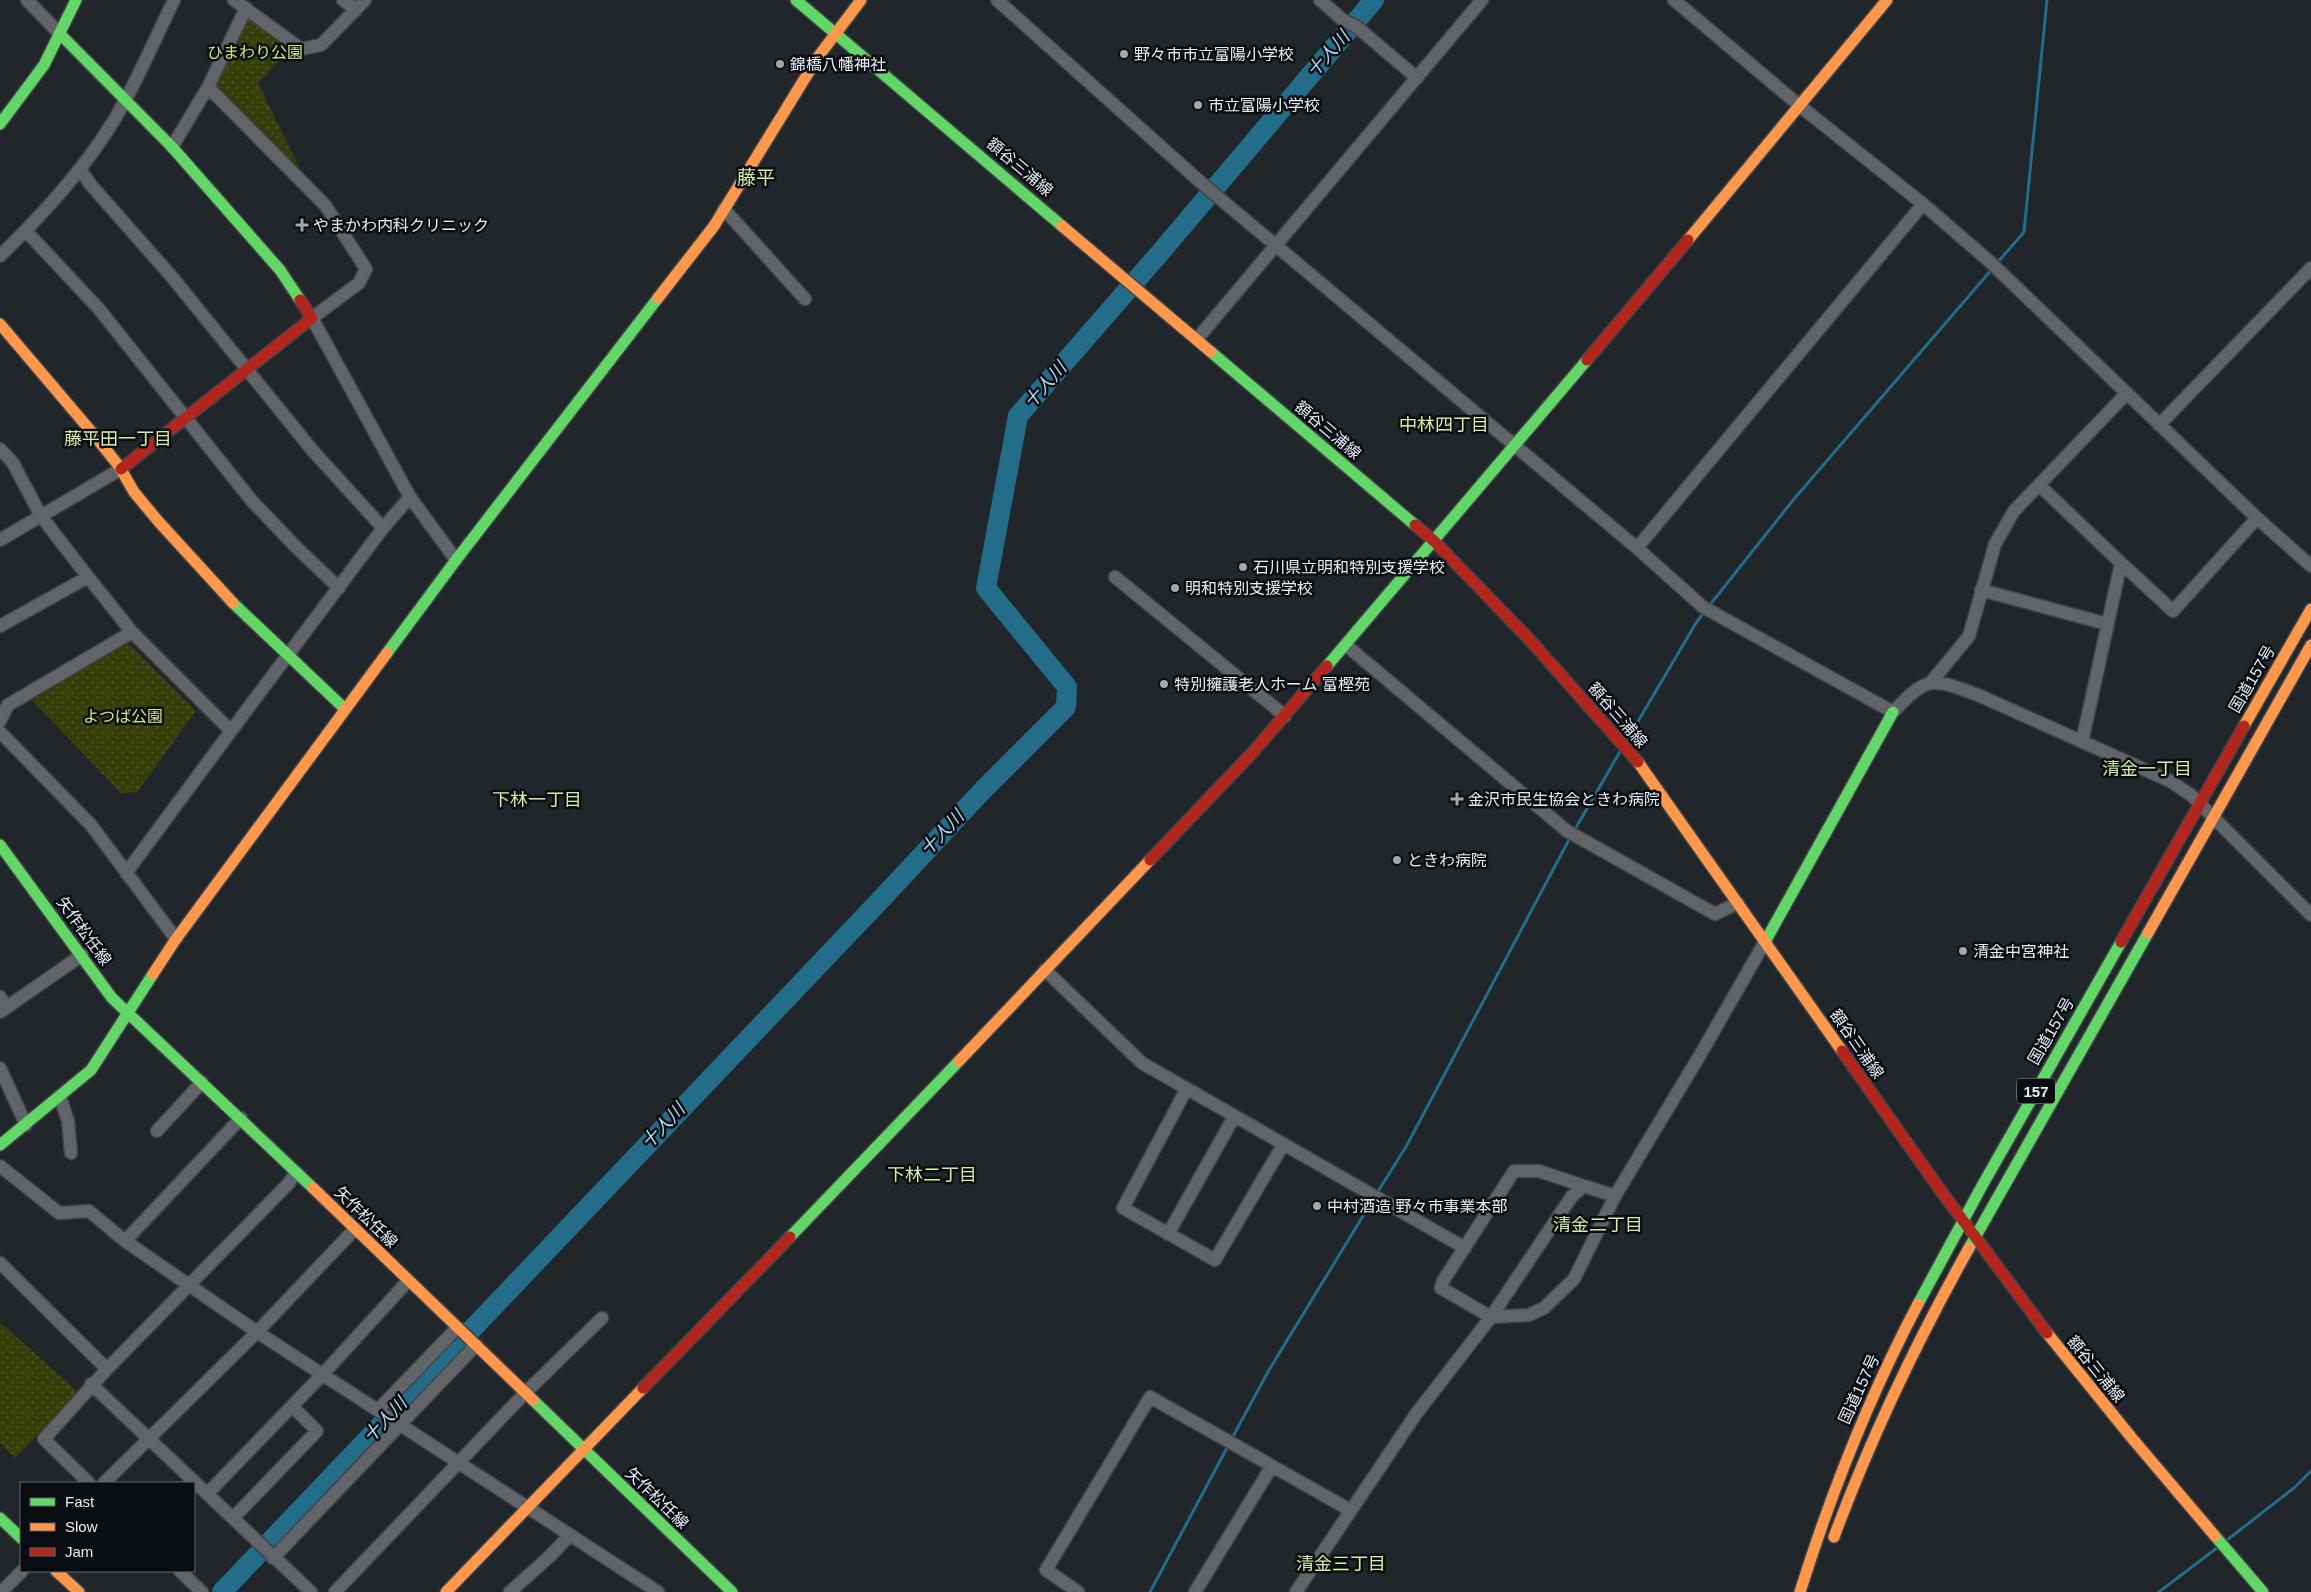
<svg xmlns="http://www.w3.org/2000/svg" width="2311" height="1592" font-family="Helvetica,'Noto Sans JP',sans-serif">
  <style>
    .park { fill: url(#park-dots) }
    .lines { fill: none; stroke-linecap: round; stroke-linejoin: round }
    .stream { stroke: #246d8a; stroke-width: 3 }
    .river { stroke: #246d8a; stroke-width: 20 }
    .street-casing { stroke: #404348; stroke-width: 15 }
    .fast-casing { stroke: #404348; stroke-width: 14 }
    .slow-casing { stroke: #404348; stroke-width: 14 }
    .jam-casing { stroke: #404348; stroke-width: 14 }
    .street { stroke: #616569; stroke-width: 12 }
    .fast { stroke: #63d668; stroke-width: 11 }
    .slow { stroke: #ff974d; stroke-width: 11 }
    .jam { stroke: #b3261e; stroke-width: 11 }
    .poi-dot { fill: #a1a7ad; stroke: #0a0e13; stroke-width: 2 }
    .labels { text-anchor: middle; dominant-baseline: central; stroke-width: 5; stroke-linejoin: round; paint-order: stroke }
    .shield { fill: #0a0e13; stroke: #a4a9b0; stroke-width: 1 }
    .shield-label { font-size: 15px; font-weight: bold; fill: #e6ecf3 }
    .park-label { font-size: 16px; fill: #d2e674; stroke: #0a0e13 }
    .poi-label { font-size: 16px; fill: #e6ecf3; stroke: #0a0e13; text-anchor: start }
    .street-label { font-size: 16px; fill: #e6ecf3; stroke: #0a0e13 }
    .water-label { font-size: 18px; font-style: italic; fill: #addbf1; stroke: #0a0e13 }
    .neighbourhood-label { font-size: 18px; fill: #d5eca1; stroke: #0a0e13 }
    .quarter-label { font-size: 19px; fill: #d5eca1; stroke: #0a0e13 }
  </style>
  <defs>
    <pattern id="park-dots" width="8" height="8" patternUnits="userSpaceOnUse" patternTransform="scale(1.25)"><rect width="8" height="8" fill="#373e0a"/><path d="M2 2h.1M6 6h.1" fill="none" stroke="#545a2e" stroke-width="1.8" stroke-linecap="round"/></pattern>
  </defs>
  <rect width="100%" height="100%" fill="#21262b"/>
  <path class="park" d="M248,17l41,33 -31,33 48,98 -93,-95z
    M128,643l68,68 -59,81 -16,1 -89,-93z
    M0,1322l79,71 -64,65 -15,-15z"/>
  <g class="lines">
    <path class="stream" d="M1997,263l27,-31 23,-232
      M1709,606l85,-107 199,-231
      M1627,740l69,-117 9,-12
      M1574,831l47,-81
      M1377,1193l30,-48 164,-309
      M1231,1440l38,-70 105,-172
      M2227,1540l67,-52 17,-17
      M1150,1592l78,-146
      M2159,1592l59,-45"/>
    <path class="river" d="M222,1592l665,-699 96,-103 83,-83 1,-20 -81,-99 32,-172 141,-162 215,-254"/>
    <defs>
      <path id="street" d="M27,0l33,34
        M234,0l67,49 20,-4 44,-45
        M343,0l13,10
        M997,0l209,187 431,361 66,59 190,105c35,-37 39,-34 85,-17l192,86 21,14 120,120
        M1320,0l23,20 14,7 60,51
        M1674,0l126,106 123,98 66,57 268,257 54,48
        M172,147l36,-60 38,-79
        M80,169l10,15 82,93 141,174 70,77
        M724,209l81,90
        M26,231l73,78 153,192 45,47 42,40
        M0,256c47,-46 95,-98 126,-157 17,-32 32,-66 48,-99
        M1197,339l285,-339
        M2159,425l152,-157
        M0,449l13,14 28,53 47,61
        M2039,485l82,78
        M410,497l46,63
        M0,540l121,-71
        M1637,548l286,-344
        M1115,577l170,139
        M1981,590l126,34
        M0,626l88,-49 44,55 99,99 152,-203 27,-31 -98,-179 47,-35 7,-14 -41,-64 -117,-118
        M1347,646l220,185 148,83 23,-11
        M1932,681l37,-45 26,-92 19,-33 112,-117
        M0,721l8,-16 124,-73
        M0,732l91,93 85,114
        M2082,742l39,-179 52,48 84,-93
        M126,873l105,-142
        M1045,970l97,93 323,185
        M0,997l7,10
        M0,1012l82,-57
        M0,1068l26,57
        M1186,1090l-63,118 92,52 68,-115
        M60,1097l8,24 3,32
        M157,1131l45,-49
        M0,1166l59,47 30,-2 36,30 132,91 401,260
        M1584,1186l-45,-15h-25l-71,110 -2,7 50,29 81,-121 12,-10 31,10
        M1168,1234l66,-117
        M125,1241l116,-123
        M0,1263l107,106 -63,70 45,44
        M107,1369l182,-186 7,-11
        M91,1384l220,208
        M378,1410l79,-82
        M104,1483l153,-151 98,-103
        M208,1493l115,-119 85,-93
        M233,1518l84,-87 -25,-25
        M273,1558l203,-213
        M180,1571l22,21
        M1,1592l21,-21
        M335,1592l191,-200 76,-74
        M510,1592l40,-36 20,-21
        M1078,1592l-32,-22 104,-173 200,113
        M1195,1592l77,-126
        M1296,1592l120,-178 75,-97 38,-2 15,-7 30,-29 41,-83 85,-141 66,-115"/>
      <path id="fast" d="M796,0l266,226
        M60,34l112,113 108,123 20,30
        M0,124l44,-59 32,-65
        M1211,352l204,173
        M233,603l112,106
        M387,653l69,-93 202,-262
        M1327,666l260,-306
        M0,845l112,153 201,190
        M1766,940l127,-228
        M0,1145l91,-75 62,-96
        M790,1237l169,-176
        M1969,1248l179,-315
        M1918,1304l65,-120 138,-242
        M533,1400l199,192
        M0,1518l21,20
        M2215,1536l48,56"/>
      <path id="slow" d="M1062,226l149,126
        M1688,240l199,-240
        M658,298l56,-72 104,-169 43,-57
        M0,324l90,106 29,36 15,26 24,29 75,82
        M2244,726l67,-117
        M1638,762l204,289
        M2148,933l163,-288
        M153,974l23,-35 211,-286
        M959,1061l191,-201
        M313,1188l220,212
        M2047,1333l84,104 84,99
        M1834,1537c37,-100 83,-196 135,-289
        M56,1571l23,21
        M446,1592l197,-204
        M1800,1592c31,-99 69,-195 118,-288"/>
      <path id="jam" d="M1587,360l101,-120
        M121,469l191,-151 -12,-18
        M1415,525l19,16 94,97 110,124
        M1150,860l103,-108 74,-86
        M2121,942l123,-216
        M1842,1051l99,140 106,142
        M643,1388l147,-151"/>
    </defs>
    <use href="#street" class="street-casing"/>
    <use href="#fast" class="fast-casing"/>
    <use href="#slow" class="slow-casing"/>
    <use href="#jam" class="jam-casing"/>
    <use href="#street" class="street"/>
    <use href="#fast" class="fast"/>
    <use href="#slow" class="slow"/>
    <use href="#jam" class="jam"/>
  </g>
  <g class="poi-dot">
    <circle cx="1124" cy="54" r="5"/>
    <circle cx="780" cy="64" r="5"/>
    <circle cx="1198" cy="105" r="5"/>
    <path d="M299.5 217.5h5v5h5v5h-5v5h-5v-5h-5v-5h5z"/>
    <circle cx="1243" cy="567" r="5"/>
    <circle cx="1175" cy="588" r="5"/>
    <circle cx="1164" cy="684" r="5"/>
    <path d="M1454.5 791.5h5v5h5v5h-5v5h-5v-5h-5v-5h5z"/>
    <circle cx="1397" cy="860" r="5"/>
    <circle cx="1963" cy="951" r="5"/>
    <circle cx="1317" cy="1206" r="5"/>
  </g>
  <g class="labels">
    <rect class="shield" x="2017" y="1078.5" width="38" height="25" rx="4"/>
    <g class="shield-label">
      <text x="2036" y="1091">157</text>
    </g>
    <g class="park-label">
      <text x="255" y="52">ひまわり公園</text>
      <text x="123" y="716">よつば公園</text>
    </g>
    <g class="poi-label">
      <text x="1134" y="54">野々市市立富陽小学校</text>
      <text x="790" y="64">錦橋八幡神社</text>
      <text x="1208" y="105">市立富陽小学校</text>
      <text x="313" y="225">やまかわ内科クリニック</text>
      <text x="1253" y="567">石川県立明和特別支援学校</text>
      <text x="1185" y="588">明和特別支援学校</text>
      <text x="1174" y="684">特別擁護老人ホーム 富樫苑</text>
      <text x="1468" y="799">金沢市民生協会ときわ病院</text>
      <text x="1407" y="860">ときわ病院</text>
      <text x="1973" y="951">清金中宮神社</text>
      <text x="1327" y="1206">中村酒造 野々市事業本部</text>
    </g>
    <g class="street-label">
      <text transform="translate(1020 167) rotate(40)">額谷三浦線</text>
      <text transform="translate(1328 430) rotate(40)">額谷三浦線</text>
      <text transform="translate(2252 679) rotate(-60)">国道157号</text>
      <text transform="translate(1618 715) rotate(49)">額谷三浦線</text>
      <text transform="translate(84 931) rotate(54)">矢作松任線</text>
      <text transform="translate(2051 1031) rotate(-60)">国道157号</text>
      <text transform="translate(1857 1044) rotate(55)">額谷三浦線</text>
      <text transform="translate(366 1217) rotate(44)">矢作松任線</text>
      <text transform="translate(2096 1369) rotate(51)">額谷三浦線</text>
      <text transform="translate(1859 1389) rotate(-65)">国道157号</text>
      <text transform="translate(657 1498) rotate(44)">矢作松任線</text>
    </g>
    <g class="water-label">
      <text transform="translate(1328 54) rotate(-49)">十人川</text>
      <text transform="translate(1045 385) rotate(-49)">十人川</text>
      <text transform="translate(942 833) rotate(-47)">十人川</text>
      <text transform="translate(663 1126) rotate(-47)">十人川</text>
      <text transform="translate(385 1420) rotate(-47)">十人川</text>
    </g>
    <g class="neighbourhood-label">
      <text x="1444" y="425">中林四丁目</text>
      <text x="118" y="439">藤平田一丁目</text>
      <text x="2147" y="769">清金一丁目</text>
      <text x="537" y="800">下林一丁目</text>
      <text x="932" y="1175">下林二丁目</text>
      <text x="1598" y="1225">清金二丁目</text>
      <text x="1341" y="1564">清金三丁目</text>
    </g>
    <g class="quarter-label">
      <text x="756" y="177">藤平</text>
    </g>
  </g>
  <rect x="20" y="1482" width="175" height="90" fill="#0a0e13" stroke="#62676d"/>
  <rect x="30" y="1498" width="25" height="8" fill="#63d668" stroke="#62676d"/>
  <text x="65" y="1507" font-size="15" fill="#e6ecf3">Fast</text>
  <rect x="30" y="1523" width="25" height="8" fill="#ff974d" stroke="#62676d"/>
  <text x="65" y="1532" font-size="15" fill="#e6ecf3">Slow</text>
  <rect x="30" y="1548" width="25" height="8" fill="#b3261e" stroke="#62676d"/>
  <text x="65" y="1557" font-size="15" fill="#e6ecf3">Jam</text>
</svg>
